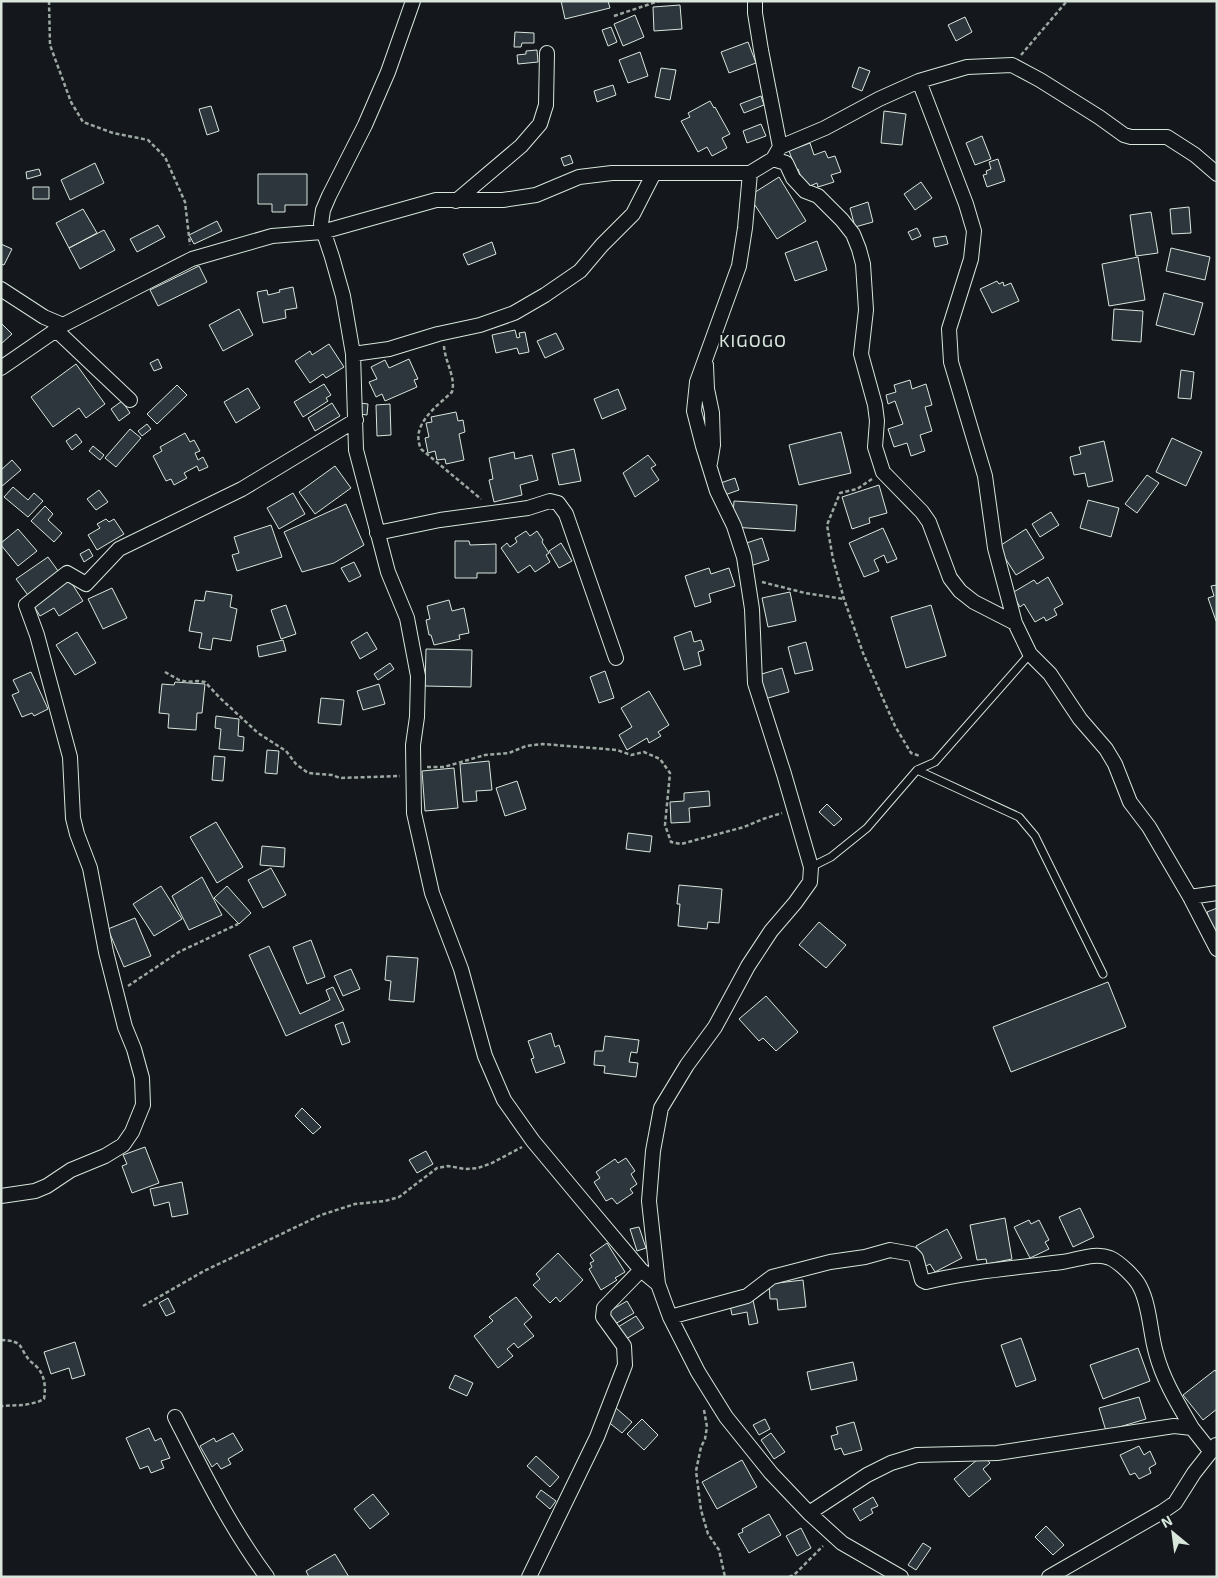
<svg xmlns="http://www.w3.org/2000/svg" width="1218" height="1578" font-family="'Exo 2',sans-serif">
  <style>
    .building { fill: #2c363c; stroke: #d8e6dc }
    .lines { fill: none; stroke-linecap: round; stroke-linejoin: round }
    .lane-casing { stroke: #d8e6dc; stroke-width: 9 }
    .street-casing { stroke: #d8e6dc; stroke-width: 16 }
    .path { stroke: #9da8a2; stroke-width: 2.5; stroke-dasharray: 4 2.5; stroke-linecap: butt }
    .lane { stroke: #14181c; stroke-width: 7 }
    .street { stroke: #14181c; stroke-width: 14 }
    .labels { text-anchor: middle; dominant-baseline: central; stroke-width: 4; stroke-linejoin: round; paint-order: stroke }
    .quarter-label { font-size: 18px; letter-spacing: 1px; fill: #d8e6dc; stroke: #14181c }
  </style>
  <rect width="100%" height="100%" fill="#14181c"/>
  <path class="building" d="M561,1h47l2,7 -45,11z
    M680,5l2,24 -28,2 -1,-24z
    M635,15l9,22 -21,9 -9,-22z
    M965,17l7,15 -16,9 -8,-16z
    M611,27l6,15 -9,4 -6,-16z
    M515,32l19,1v10h-12l-1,4h-7z
    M748,42l8,21 -27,10 -8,-21z
    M537,50l1,12 -20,2 -1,-9 9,-1v-3z
    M640,52l8,24 -20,7 -9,-23z
    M859,67l11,4 -8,20 -10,-4z
    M661,68l15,2 -6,30 -15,-3z
    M613,85l3,10 -19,7 -3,-11z
    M761,96l3,9 -20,8 -4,-9z
    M710,101l4,7 1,-1 15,27 -8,4 5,10 -15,8 -5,-9 -9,5 -17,-31 9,-4 -2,-4z
    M211,106l8,25 -12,4 -8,-26z
    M884,111l22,3 -4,31 -21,-2z
    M761,124l5,12 -19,7 -4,-12z
    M982,136l9,23 -16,6 -9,-22z
    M810,143l4,12 11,-4 3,7 7,-2 6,16 -10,3 3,7 -16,5 -1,-4 -12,5 -7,-19 -2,1 -7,-19z
    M570,155l3,8 -9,3 -3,-8z
    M998,159l7,22 -18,6 -4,-12 4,-1 -1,-3 5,-2 -2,-7z
    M95,163l9,20 -34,17 -9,-20z
    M39,169l2,6 -14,4 -1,-7z
    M258,174h49v31h-22v7h-13v-8h-14z
    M779,177l27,44 -29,18 -28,-43z
    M921,182l11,16 -17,12 -11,-16z
    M33,187h16v12h-16z
    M868,202l5,20 -18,5 -5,-19z
    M1189,207l2,26 -19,1 -2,-25z
    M83,209l14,24 -28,15 -13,-25z
    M1151,212l7,41 -22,3 -6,-41z
    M217,221l5,10 -28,13 -5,-9z
    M158,225l7,12 -28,15 -7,-13z
    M917,228l4,8 -9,4 -4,-8z
    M104,230l11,20 -35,19 -11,-21z
    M946,236l2,8 -13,3 -2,-9z
    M817,241l10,29 -32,11 -10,-28z
    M492,242l4,12 -28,11 -5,-11z
    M1,244l11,5 -8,16 -3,-1z
    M1171,248l39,9 -5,23 -39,-9z
    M1138,257l7,43 -36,6 -7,-42z
    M199,266l8,16 -49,24 -8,-16z
    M997,281l2,3 4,-2 1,4 7,-3 8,18 -27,12 -12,-24z
    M293,287l4,21 -12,2 1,8 -23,5 -6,-31 10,-2 1,5 12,-3 -1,-2z
    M1164,293l39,10 -9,32 -38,-10z
    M239,309l14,26 -30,16 -14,-26z
    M1114,309l29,2 -2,31 -29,-2z
    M1,323l11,11 -11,10z
    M515,330l2,8 3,-1 -1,-4 6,-1 4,20 -10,2 -2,-6 -21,5 -4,-18z
    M556,333l8,16 -19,9 -8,-17z
    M329,344l15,23 -18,11 -3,-4 -13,9 -15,-22 15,-10 2,4z
    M158,359l4,9 -8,3 -4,-8z
    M409,359l9,20 -4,1 3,7 -32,14 -3,-7 -6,3 -7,-15 8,-3 -6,-12 14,-7 4,8z
    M76,364l29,40 -19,14 -7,-10 -26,19 -22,-30z
    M1181,370l13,2 -3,27 -13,-1z
    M910,380l2,9 14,-5 6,21 -7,2 7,24 -12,4 5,16 -14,5 -4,-13 -13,4 -6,-18 15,-5 -8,-23 -7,3 -2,-9 10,-3 -2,-7z
    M324,384l7,11 -5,3 2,3 -25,16 -9,-15z
    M177,385l10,10 -30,29 -10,-10z
    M248,388l12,20 -24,15 -12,-21z
    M618,389l8,20 -24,10 -8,-20z
    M122,401l8,12 -11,8 -8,-12z
    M332,403l8,13 -25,15 -7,-13z
    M360,403l8,1 -1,11 -8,-1z
    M390,404l1,31 -14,1 -1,-31z
    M456,412l2,9 5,-1 2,12 -6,2 5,26 -18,4 -1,-5 -8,1 -2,-9 -7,2 -3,-15 4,-1 -3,-14 6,-1 -1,-5z
    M147,424l4,5 -9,7 -4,-5z
    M130,429l11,9 -25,29 -11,-9z
    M841,432l10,41 -52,12 -10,-40z
    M185,433l5,9 4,-2 6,11 -5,2 3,7 5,-3 5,10 -9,4 -2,-5 -13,7 3,5 -13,7 -3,-6 -5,2 -13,-25 9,-5 -2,-4z
    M76,434l6,8 -10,8 -6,-9z
    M1172,438l30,14 -16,34 -30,-14z
    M1104,441l9,40 -25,6 -3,-14 -11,2 -4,-18 11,-3 -2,-7z
    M93,446l11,9 -4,5 -11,-9z
    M574,449l7,32 -22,4 -7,-31z
    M514,452l1,7 17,-4 6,25 -18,5 2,10 -28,7 -5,-22 4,-1 -4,-21z
    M648,455l8,10 -5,3 8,12 -24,17 -12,-24z
    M12,460l9,10 -20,17v-17z
    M335,466l16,22 -36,26 -16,-22z
    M1147,475l12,8 -22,30 -12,-9z
    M735,478l4,12 -20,7 -4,-12z
    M879,485l8,28 -18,5 1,5 -18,6 -10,-32z
    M13,487l15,13 6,-7 9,8 -15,16 -24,-20z
    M99,490l9,12 -12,8 -9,-11z
    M293,493l12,21 -26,15 -12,-21z
    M1088,500l31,8 -8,29 -31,-9z
    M734,501l63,4 -2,26 -63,-4z
    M346,504l18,41 -30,18 -32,9 -18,-40z
    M45,506l8,8 -5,6 14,13 -8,9 -23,-21z
    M1051,512l8,13 -19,12 -8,-13z
    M106,519l3,3 5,-3 10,15 -27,16 -9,-15 12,-7 -3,-4z
    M271,525l11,32 -45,14 -5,-16 7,-2 -5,-16z
    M883,528l14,31 -10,4 -3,-8 -10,5 5,11 -15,6 -15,-34z
    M18,529l19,22 -19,15 -17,-21v-2z
    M1026,529l18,29 -28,17 -18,-28z
    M526,531l4,5 7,-5 6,9 -1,2 7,11 -3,2 4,7 -15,10 -5,-7 -12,8 -17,-25 6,-5 3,4 7,-5 -2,-4z
    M762,538l7,22 -25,8 -7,-22z
    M455,541h14l1,4 26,-1v29h-19v5h-22z
    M561,543l11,18 -13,7 -10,-17z
    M89,549l4,7 -9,6 -4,-8z
    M48,557l13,18 -31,23 -14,-19z
    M354,562l7,14 -12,6 -8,-14z
    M709,568l2,6 18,-6 6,18 -26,8 2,8 -16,5 -10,-31z
    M1048,577l15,27 -9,5 3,6 -11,6 -2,-4 -9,5 -11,-18 -4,3 -8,-14 22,-13 3,4z
    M69,579l14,22 -24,15 -5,-8 -14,8 -9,-15z
    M1217,585v36h-1l-8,-23 6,-2 -3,-10z
    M112,588l15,30 -24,11 -15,-30z
    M206,591l26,4 -2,12 7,2 -6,32 -18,-3 -2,12 -12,-2 3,-15 -13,-2 6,-31 9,1z
    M790,592l6,29 -28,6 -6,-29z
    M449,600l3,11 12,-3 5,25 -10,2 1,4 -26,6 -3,-10h-2l-3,-15 4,-1 -3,-13z
    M286,605l10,29 -15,5 -10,-29z
    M931,605l15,51 -40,12 -15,-51z
    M691,631l3,11 7,-2 3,10 -6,2 3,13 -17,5 -10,-33z
    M77,632l19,31 -21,12 -19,-30z
    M367,632l10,17 -17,10 -9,-17z
    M283,640l3,11 -27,6 -2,-11z
    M806,642l7,28 -18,4 -7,-27z
    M426,649l46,1 -1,37 -46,-1z
    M390,663l4,6 -16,11 -4,-6z
    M782,668l7,24 -28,8 -6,-24z
    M605,671l9,27 -15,5 -9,-26z
    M31,672l17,37 -14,7 -2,-3 -10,4 -10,-22 7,-3 -6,-12z
    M175,682l30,2 -3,29h-5l-1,17 -28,-2 1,-14 -10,-1 3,-29 12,1z
    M379,684l6,20 -22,6 -6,-19z
    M649,691l20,34 -11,7 3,4 -12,7 -2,-5 -20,12 -8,-15 13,-8 -11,-19z
    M321,698l23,2 -3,25 -23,-2z
    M216,716l23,3 -1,17 6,1 -1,14 -24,-2 2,-20 -6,-1z
    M267,750l12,1 -2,23 -12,-1z
    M214,756l11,1 -2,24 -11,-1z
    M489,761l3,29 -16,1 1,10 -14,1 -3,-38z
    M454,768l4,40 -33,3 -3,-40z
    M517,781l9,28 -21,7 -9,-28z
    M709,791l1,15 -21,2 1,14 -19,1 -1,-21 14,-1v-8z
    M827,804l15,15 -8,7 -15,-14z
    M216,822l27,45 -26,16 -27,-46z
    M628,833l24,3 -2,16 -24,-3z
    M262,846l23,2 -1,19 -24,-2z
    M271,868l15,27 -23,13 -15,-28z
    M202,877l20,38 -33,15 -17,-34z
    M679,885l43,4 -3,34 -11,-1 -1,7 -29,-3 2,-22h-3z
    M161,886l21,33 -28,17 -21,-32z
    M227,886l24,27 -12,11 -25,-26z
    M1217,908v31h-1l-9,-27z
    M135,918l16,38 -27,11 -16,-38z
    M819,922l27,23 -20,23 -27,-23z
    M311,940l14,37 -18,7 -14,-37z
    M269,946l31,68 30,-14 -4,-10 7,-3 11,23 -58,26 -37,-81z
    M387,956l31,2 -4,44 -25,-2 2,-19 -6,-1z
    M351,969l9,20 -17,7 -9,-20z
    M1108,982l18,45 -115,45 -18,-45z
    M766,996l32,36 -22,19 -13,-13 -4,3 -20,-22z
    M343,1022l7,20 -8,3 -7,-20z
    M551,1033l4,14 4,-2 6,18 -29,10 -5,-14 3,-1 -6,-17z
    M605,1036l34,4 -2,13 -6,-1 -2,10 9,1 -2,14 -32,-4 1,-7 -11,-1 1,-14h8z
    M302,1108l19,19 -8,7 -18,-18z
    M145,1147l14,36 -27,10 -10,-27 5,-2 -4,-9z
    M426,1151l7,13 -16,9 -8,-13z
    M626,1158l9,13 -4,3 6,10 -7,5 3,4 -16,11 -5,-6 -6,3 -12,-19 6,-4 -4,-6 19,-13 3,4z
    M182,1182l6,32 -16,3 -3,-15 -15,4 -4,-17z
    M1080,1208l14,29 -21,10 -14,-30z
    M1005,1218l7,41 -25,5 -1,-5 -9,1 -7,-35z
    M1029,1220l2,4 8,-4 10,20 -4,2 4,7 -19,9 -16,-31z
    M639,1227l7,21 -9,3 -7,-22z
    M947,1229l15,29 -27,14 -5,-8 -4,2 -10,-20z
    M607,1243l18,29 -10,6 2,2 -16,10 -12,-21 3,-2 -2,-4 4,-2 -4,-6z
    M558,1253l25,27 -23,22 -4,-5 -6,6 -17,-18 7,-6 -4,-5z
    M803,1280l3,27 -28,3 -1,-11h-7l-1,-15z
    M516,1297l16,20 -8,7 10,12 -16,12 -4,-5 -7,6 6,7 -15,12 -24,-32 19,-15 -4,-4z
    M168,1298l7,14 -9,4 -7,-13z
    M753,1300l5,23 -9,2 -2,-13 -15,3 -2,-10z
    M627,1301l7,12 -19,11 -7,-12z
    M636,1316l8,12 -18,11 -8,-12z
    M1021,1338l15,42 -20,7 -15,-42z
    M75,1342l10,33 -13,4 -3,-11 -18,6 -7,-22z
    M1138,1348l12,33 -47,18 -13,-34z
    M853,1362l4,18 -46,10 -4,-18z
    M1215,1370l2,3v36l-14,11 -20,-25z
    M455,1375l18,8 -6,13 -18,-8z
    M1139,1397l7,22 -40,12 -7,-23z
    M616,1408l16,14 -10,11 -16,-13z
    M642,1419l16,16 -14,15 -17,-16z
    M765,1419l5,10 -11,6 -6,-10z
    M854,1422l8,28 -18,5 -3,-7 -6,2 -4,-14 7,-2 -2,-7z
    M149,1428l6,13 6,-3 9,20 -9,3 3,7 -13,5 -3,-7 -8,3 -14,-31z
    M233,1433l10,17 -15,9 3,5 -10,5 -4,-6 -5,4 -12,-21 14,-8 2,4z
    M771,1433l14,19 -11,7 -13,-19z
    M1139,1446l5,9 6,-4 6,13 -7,4 2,5 -12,6 -4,-6 -5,2 -10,-20z
    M983,1455l7,8 -7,6 8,10 -22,18 -15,-18z
    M536,1456l23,21 -9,10 -23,-21z
    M742,1460l15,27 -40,22 -15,-27z
    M541,1490l15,11 -6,8 -14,-12z
    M373,1494l16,20 -19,15 -16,-20z
    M873,1497l5,9 -7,3 2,4 -13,8 -7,-12z
    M769,1514l12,21 -32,18 -11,-19 5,-2 -1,-3z
    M1046,1526l18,19 -11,10 -18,-18z
    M801,1528l10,20 -14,8 -11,-20z
    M923,1543l8,5 -15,22 -8,-5z
    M335,1554l14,23h-40l-3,-6z"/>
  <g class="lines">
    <defs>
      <path id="lane" d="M917,770l102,47 16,19 68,138
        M811,867l20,-10 36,-29 50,-58 18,-8 95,-108"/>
      <path id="street" d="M413,1l-25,71 -23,53 -36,71 -6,14 -2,14 11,33 11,39 10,58 3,96 32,122 19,46 11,58 -1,41 -4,28 1,68 18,80 29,76 24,87 19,44 29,41 50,60 58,69 17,14 12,33 28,55 28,45 45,56 38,40 33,30 59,34
        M919,81l47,123 8,27 -3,28 -22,70 2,33 34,114 10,72 20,75
        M780,147l45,-19 54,-29 40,-18 48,-14 45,-2 28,15 59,37 25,18 7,2h36l28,18 22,19
        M773,159l13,4 7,15 12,13 13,5 24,24 11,14 6,15 4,15 3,46 -5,44 14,51 2,16 -2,26 8,25 39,40 7,10 21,56 10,13 14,11 41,21 15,31 20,20 30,45 26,30 9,15 15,38 19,25 41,70 27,52
        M456,201l65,-55 19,-22 6,-19 1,-52
        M1,289l43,28 19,8 129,-66 80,-23 50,-4 114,-32h67l33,-5 43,-18 33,-4h138l23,-14 7,-12 -19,-97 -6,-37v-12
        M56,330l74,70
        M353,354l36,-5 49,-15 42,-9 34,-12 31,-18 35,-24 22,-26 31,-31 21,-41
        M706,365l1,24 5,24 1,32 -3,18
        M1,368l61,-42
        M377,533l63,-13 88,-12 22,-7 8,2 8,11 50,144
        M1190,897l27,-4
        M1,1196l34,-5 12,-5 24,-16 34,-14 18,-11 9,-13 11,-27 -1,-27 -8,-29 -9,-22 -19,-75 -16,-84 -13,-34 -4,-16 -3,-61 -33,-122 -11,-30 41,-32 19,11 33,-35 123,-60 114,-69
        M658,1284l-9,-83 4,-50 8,-43 26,-43 28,-38 33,-61 23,-35 24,-28 15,-21 1,-15 -27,-93 -29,-91 -3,-74 -8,-52 -10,-31 -17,-35 -14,-45 -9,-35 3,-29 42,-116 6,-38 5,-55
        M670,1317l77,-21 25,-19 58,-15 35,-5 25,-7 22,4 4,4 6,22 4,2c45,-11 90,-14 136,-20 15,-2 33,-10 48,-4 9,4 26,20 30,29 10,19 10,46 16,66 7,27 22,51 36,75
        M175,1417c28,55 55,110 92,160
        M809,1513l58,-38 24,-12 26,-8 80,-2 177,-27 18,2 19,24
        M529,1577l68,-140 28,-72 -1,-19 -21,-29 1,-9 37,-38
        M1049,1577l113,-65 13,-9 19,-30 22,-28"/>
    </defs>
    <use href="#lane" class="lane-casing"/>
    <use href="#street" class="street-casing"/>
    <path class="path" d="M49,1l1,44 21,57 12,20 30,11 35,7 17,17 20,45 5,43
      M614,16l45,-15
      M1021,55l46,-54
      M444,346c1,16 12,31 8,46 -16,15 -42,33 -31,57l60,50
      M872,479l-15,10 -17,4 -13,32 6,34 11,40 19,54 32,73 16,27 9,3
      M762,582l43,11 39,6
      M165,672l14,8 8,2 11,-1 7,1 15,16 38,35 28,18 10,13 12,9 24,2 8,3 60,-2
      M427,767h17l41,-12 24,-2 17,-7 17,-2 74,6 14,5 13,-3 16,7 10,14 -5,52 6,17 10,2 63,-17 19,-8 19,-6
      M128,986l51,-34 59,-28
      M143,1306l61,-35 117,-56 34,-11 30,-3 14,-4 38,-29 11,-2 17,3 13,-1 14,-5 30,-16
      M1,1340c24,1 17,7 29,21 2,2 4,3 6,5 9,9 10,21 8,33l-6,3 -14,3 -23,1
      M704,1410l3,17 -2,12 -4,8 -5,24 5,39 7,24 11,16 6,27
      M789,1577l5,-2 29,-29"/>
    <use href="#lane" class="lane"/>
    <use href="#street" class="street"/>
  </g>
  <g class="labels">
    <g class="quarter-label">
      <text x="753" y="340">KIGOGO</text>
    </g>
  </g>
  <rect width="1218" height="1578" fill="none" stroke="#d8e6dc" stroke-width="5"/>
  <g transform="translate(1173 1533) rotate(331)" stroke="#14181c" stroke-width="4" paint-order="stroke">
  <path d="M0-4L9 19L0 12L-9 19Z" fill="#d8e6dc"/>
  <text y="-8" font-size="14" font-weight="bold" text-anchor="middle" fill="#d8e6dc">N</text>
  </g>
</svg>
